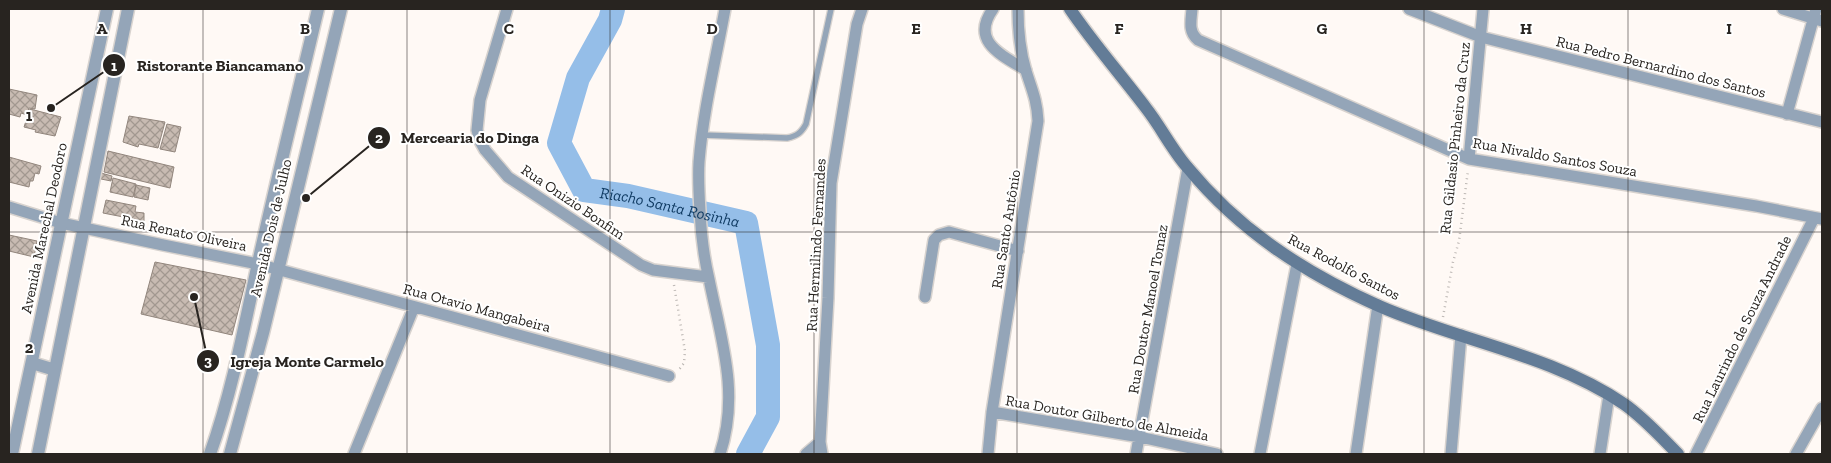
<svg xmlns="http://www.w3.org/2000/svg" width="1831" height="463" font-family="'Zilla Slab',serif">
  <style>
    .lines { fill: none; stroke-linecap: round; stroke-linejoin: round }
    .river { stroke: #95bee8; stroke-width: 24 }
    .building { fill: url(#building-cross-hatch); stroke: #92867d }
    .service-casing { stroke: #d8d3cf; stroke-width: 8 }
    .minor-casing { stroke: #d8d3cf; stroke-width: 14 }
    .tertiary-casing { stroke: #d8d3cf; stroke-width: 15 }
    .secondary-casing { stroke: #d8d3cf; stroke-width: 15 }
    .path { stroke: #bdb8b4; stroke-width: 2.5; stroke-dasharray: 1 4; stroke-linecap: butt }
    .service { stroke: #94a5b8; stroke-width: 5.5 }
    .minor { stroke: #94a5b8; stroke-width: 11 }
    .tertiary { stroke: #94a5b8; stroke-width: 12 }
    .secondary { stroke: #637c97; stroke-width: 12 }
    .grid { fill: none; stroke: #282420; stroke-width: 1; stroke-opacity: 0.55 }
    .labels { text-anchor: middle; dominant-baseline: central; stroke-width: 4; stroke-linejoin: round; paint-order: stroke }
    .street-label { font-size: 15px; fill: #282420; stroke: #fff }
    .water-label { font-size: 16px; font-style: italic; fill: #103b63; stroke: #fff }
    .grid-label { font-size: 16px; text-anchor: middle; font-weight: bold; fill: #282420; stroke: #fff; stroke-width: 4; stroke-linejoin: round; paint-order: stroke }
    .leader { fill: none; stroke: #282420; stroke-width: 2 }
    .callout-dot { fill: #282420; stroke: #fff; stroke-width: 2 }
    .mark-label { font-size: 15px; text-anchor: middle; font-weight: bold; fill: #fff }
    .callout-label { font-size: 16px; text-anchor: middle; font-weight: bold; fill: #282420; stroke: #fff; stroke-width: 4; stroke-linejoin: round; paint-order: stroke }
  </style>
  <defs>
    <pattern id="building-cross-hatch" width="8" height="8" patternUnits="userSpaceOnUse" patternTransform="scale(1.25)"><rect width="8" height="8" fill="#c8bbb2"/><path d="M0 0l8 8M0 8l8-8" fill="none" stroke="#a29890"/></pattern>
  </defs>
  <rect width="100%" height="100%" fill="#fff9f5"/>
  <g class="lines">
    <path class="river" id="s1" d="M613,9l-3,11 -32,58 -19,65 25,47 44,6 118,27 22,122v72l-20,37"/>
  </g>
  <path class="building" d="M9,89l28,6 -2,14 -6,-1 -2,7 -6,-2 -1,4 -11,-3z
    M30,109l31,8 -6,19 -20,-4 1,-2 -12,-3z
    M129,116l36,6 -7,26 -19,-4 -1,3 -15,-5z
    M167,124l14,3 -6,25 -15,-3z
    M108,151l66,16 -4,21 -66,-16z
    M9,157l32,9 -2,8 -4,-1 -2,8h-3l-1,6 -20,-5z
    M101,173l11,3 -1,5 -10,-2z
    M113,178l23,6 -3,13 -23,-5z
    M136,185l14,3 -2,12 -14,-3z
    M106,200l30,6 -1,6 9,1v8l-41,-8z
    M9,235l28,6 -3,16 -25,-6z
    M155,262l91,18 -14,55 -91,-21z"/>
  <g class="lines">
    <defs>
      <path id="service" d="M702,135l85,3c10,-2 14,-5 19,-14l25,-115"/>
      <path id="minor" d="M507,9l-27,91 -3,30 3,11 5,9 23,27 133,88 12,5 55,7
        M993,9c-23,32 8,46 33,61
        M1192,9c-1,12 -4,23 6,31l271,119 287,47 66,13
        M1409,9l72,28 341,85
        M1783,9l39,12
        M1787,114l29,-105
        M1469,159l14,-150
        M9,207l52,16 102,22 95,19 411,112
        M925,297l9,-57 5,-5 10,-3 69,19
        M992,412l148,25 77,17
        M354,454l60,-147
        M720,454c20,-61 1,-115 -11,-175 -5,-21 -8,-46 -9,-68 -1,-16 -2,-33 -1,-49 4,-51 17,-103 26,-153
        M806,454l14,-12
        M822,454l-2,-12 8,-144 3,-115 26,-159 5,-15
        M988,454l4,-42 46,-291c-1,-21 -6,-31 -12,-50 -6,-20 -8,-42 -8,-62
        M1136,454l52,-286
        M1260,454l37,-190
        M1356,454l22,-149
        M1451,454l10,-119
        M1600,454l9,-59
        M1696,454l118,-236
        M1796,454l26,-46"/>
      <path id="tertiary" d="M32,363l23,7
        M12,454l95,-445
        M38,454l90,-445
        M210,454c22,-62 34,-126 48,-191 19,-85 40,-169 60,-254
        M230,454l33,-121 78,-324"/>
      <path id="secondary" d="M1070,9c23,34 51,66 76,99 15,19 26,42 42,60 52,63 117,105 191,138 80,35 171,48 245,98 20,14 37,33 54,50"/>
    </defs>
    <use href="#service" class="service-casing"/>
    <use href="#minor" class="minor-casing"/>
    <use href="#tertiary" class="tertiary-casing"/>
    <use href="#secondary" class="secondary-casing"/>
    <path class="path" d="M674,285l11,66 -1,12 -6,8
      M1443,317l10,-55 6,-21 9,-71"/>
    <use href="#service" class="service"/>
    <use href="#minor" class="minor"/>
    <use href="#tertiary" class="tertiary"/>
    <use href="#secondary" class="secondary"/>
  </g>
  <path class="grid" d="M203,9v445M407,9v445M610,9v445M814,9v445M1017,9v445M1221,9v445M1424,9v445M1628,9v445M9,232h1813"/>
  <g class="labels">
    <g class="street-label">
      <text transform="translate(1661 67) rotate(14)">Rua Pedro Bernardino dos Santos</text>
      <text transform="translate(1455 138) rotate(-84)">Rua Gildasio Pinheiro da Cruz</text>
      <text transform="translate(1555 157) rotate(10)">Rua Nivaldo Santos Souza</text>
      <text transform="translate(573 202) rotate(34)">Rua Onizio Bonfim</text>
      <text transform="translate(44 228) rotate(-78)">Avenida Marechal Deodoro</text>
      <text transform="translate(271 228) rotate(-77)">Avenida Dois de Julho</text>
      <text transform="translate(1006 229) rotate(-81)">Rua Santo Antônio</text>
      <text transform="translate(184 233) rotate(12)">Rua Renato Oliveira</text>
      <text transform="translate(816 245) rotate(-87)">Rua Hermilindo Fernandes</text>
      <text transform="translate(1344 267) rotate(28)">Rua Rodolfo Santos</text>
      <text transform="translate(477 308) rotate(15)">Rua Otavio Mangabeira</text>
      <text transform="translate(1148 309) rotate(-80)">Rua Doutor Manoel Tomaz</text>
      <text transform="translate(1742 329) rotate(-64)">Rua Laurindo de Souza Andrade</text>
      <text transform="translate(1107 418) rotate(10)">Rua Doutor Gilberto de Almeida</text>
    </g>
    <g class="water-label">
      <text stroke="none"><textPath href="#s1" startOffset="286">Riacho Santa Rosinha</textPath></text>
    </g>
  </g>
  <g class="grid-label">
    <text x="102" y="34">A</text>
    <text x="305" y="34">B</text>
    <text x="509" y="34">C</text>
    <text x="712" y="34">D</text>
    <text x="916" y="34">E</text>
    <text x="1119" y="34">F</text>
    <text x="1322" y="34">G</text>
    <text x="1526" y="34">H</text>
    <text x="1729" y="34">I</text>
    <text x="29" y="121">1</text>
    <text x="29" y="353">2</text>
  </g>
  <path class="leader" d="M51 108L114 65M306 198L379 138M194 297L208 361"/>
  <g class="callout-dot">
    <circle cx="51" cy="108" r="5"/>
    <circle cx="306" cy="198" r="5"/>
    <circle cx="194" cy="297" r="5"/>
    <circle cx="114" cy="65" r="12"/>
    <circle cx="379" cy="138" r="12"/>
    <circle cx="208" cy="361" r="12"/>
  </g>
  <g class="mark-label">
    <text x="114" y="71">1</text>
    <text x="379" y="143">2</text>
    <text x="208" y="366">3</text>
  </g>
  <g class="callout-label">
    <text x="220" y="71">Ristorante Biancamano</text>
    <text x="470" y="143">Mercearia do Dinga</text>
    <text x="307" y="367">Igreja Monte Carmelo</text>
  </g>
  <rect width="1831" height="463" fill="none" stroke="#282420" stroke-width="20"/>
</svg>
